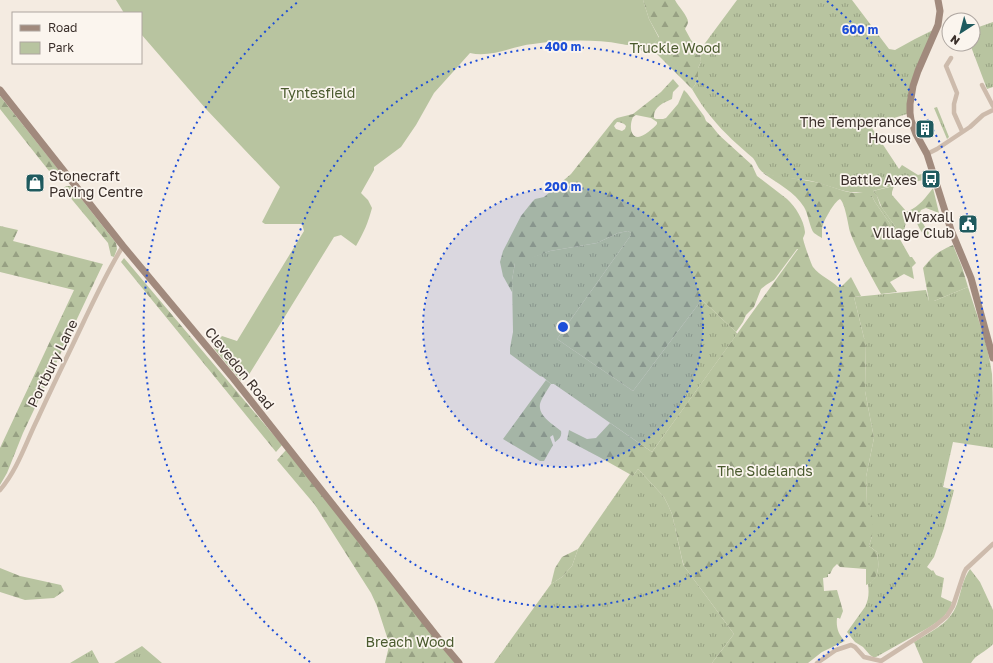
<svg xmlns="http://www.w3.org/2000/svg" width="993" height="663" font-family="'Golos Text',sans-serif">
  <style>
    .grass { fill: url(#grass-tufts) }
    .forest { fill: url(#forest-firs); fill-rule: evenodd }
    .park { fill: #b8c4a0 }
    .lines { fill: none; stroke-linecap: round; stroke-linejoin: round }
    .street { stroke: #cdbbac; stroke-width: 4.5 }
    .secondary { stroke: #a18a7d; stroke-width: 7 }
    .ring { fill: none; stroke: #1d4ed8; stroke-width: 2; stroke-dasharray: 2 4 }
    .labels { text-anchor: middle; dominant-baseline: central; stroke-width: 3.5; stroke-linejoin: round; paint-order: stroke }
    .park-label { font-size: 14px; fill: #4a5a2e; stroke: #fbf5ee }
    .poi-label { font-size: 14px; fill: #3b302b; stroke: #fbf5ee; text-anchor: end }
    .street-label { font-size: 14px; fill: #3b302b; stroke: #fbf5ee }
    .centre { fill: #1d4ed8; stroke: #fbf5ee; stroke-width: 2 }
    .ring-label { font-size: 12px; text-anchor: middle; font-weight: bold; fill: #1d4ed8; stroke: #fbf5ee; stroke-width: 3.5; stroke-linejoin: round; paint-order: stroke }
  </style>
  <defs>
    <pattern id="grass-tufts" width="24" height="20" patternUnits="userSpaceOnUse"><rect width="24" height="20" fill="#b8c4a0"/><path d="M3 7l-1-3M5 7V3M7 7l1-3M15 17l-1-3M17 17v-4M19 17l1-3" fill="none" stroke="#97a083"/></pattern>
    <pattern id="forest-firs" width="22" height="20" patternUnits="userSpaceOnUse"><rect width="22" height="20" fill="#b8c4a0"/><path d="M5 1l3.5 6h-7zM16 11l3.5 6h-7z" fill="#97a083"/></pattern>
  </defs>
  <rect width="100%" height="100%" fill="#f4ebe1"/>
  <path class="grass" d="M737,0h115l37,49 6,1 20,-11 20,-10 -28,78v7l-23,7 -12,7 27,41 3,-4 16,10 11,-3 1,6c-19,6 -38,7 -57,13l4,5 3,9 17,24 3,2 -3,3 -22,-32 -3,-6c-3,-1 -6,-3 -9,-3 -6,-1 -11,0 -18,-2 -13,-3 -25,-9 -39,-11 -11,-1 -33,-3 -42,-7 -6,-3 -7,-10 -11,-15 -14,-12 -29,-25 -41,-40 -8,-9 -14,-19 -20,-29l3,-4 3,-8v-9l3,-6 -1,-12z
    M993,22v65l-6,2 -17,-45h3v-15z
    M937,107l12,30 -2,2 -13,-31z
    M628,231l3,2v2l-74,104 76,52 67,-89 1,-3 35,33 1,2 -85,118 -98,-68h-3l-8,-7 -3,-1 -30,-22v-6l3,-16 -1,-52 3,-17 35,-12 47,-8 21,-10z
    M968,287c9,29 20,57 24,87 1,24 1,50 1,74l-40,-6 -10,45 11,3 -10,38 -10,29 -7,10 5,4 1,-1 3,5 8,3 -3,19 4,2 7,3 -2,7 -6,7 -4,4 -12,8 -52,29h-3l-3,-2 -7,-8 -8,-5 -8,-10 18,-25c4,-8 4,-15 3,-23 12,-6 11,-20 9,-32l-8,-6 3,-10 -2,-30 -3,-1 -1,-28 8,-39 -9,-47 1,-51 -2,-2 -10,-41 72,-7 3,11h5z
    M638,469l15,16 11,12 4,8 4,9 11,50 1,2 50,68 -22,29h-218l57,-79 11,-7 10,-11 6,-17 52,-75 3,2z
    M970,569l10,13 13,28v34c-7,8 -17,10 -22,19h-48l-9,-21c16,-10 36,-18 43,-38 4,-12 6,-25 13,-35z
    M142,646l20,17h-48z
    M92,650l7,13h-29z"/>
  <path class="forest" d="M643,0h32c3,6 13,16 13,22 0,2 -2,5 -3,7l6,11 9,10 1,12 -3,6v9l-3,8 -3,4 -41,-41 8,-11 -10,-18z
    M673,79l6,7 -6,6 -1,7c-9,4 -19,8 -18,19l2,1h7l3,-1 12,-14 6,-14 3,3 17,23 2,5 5,4 8,10 33,30 5,11 30,23c8,7 17,21 18,33 0,2 -1,4 -2,6 0,3 8,26 10,29 7,9 18,13 25,20l4,-1 9,-9 10,19 -7,1 10,41 2,1 -1,52 9,47 -8,39 1,27 3,2 3,15 -1,15 -3,10 8,6c2,13 3,28 -11,33v-16l-26,-2 -3,-3 -4,4 -3,6h-2v3l-5,1 1,13 13,-1 6,21 -3,8 -1,-1h-2c-1,9 1,16 8,23l-23,11 -14,11h-96l22,-29 -50,-68 -2,-7 -10,-45 -4,-9 -4,-8 -11,-12 -15,-16 -5,7 -32,-18 -34,-18 2,-10 18,9 9,-1 14,-15 42,29 146,-203h-1l-23,31 -8,5 -5,4 -7,18 -8,8 -3,7 -7,10 -35,-33 -1,3 -67,89 -76,-52 74,-104v-2l-3,-2 -10,2 -21,10 -47,8 -31,12h-4l-3,17v12l-9,-16 -3,-14 3,-11 18,-35 11,-14 3,-3 9,-2 27,-23 43,-54 3,-2 16,-4 28,-22zM636,115l15,3 6,4v2c-3,4 -14,13 -19,13 -9,-1 -8,-14 -5,-20zM617,122c3,0 7,1 9,4l-1,3 -3,2 -6,-2 -2,-3z
    M0,96l62,78v3l-3,4h-2l-57,-72z
    M763,173l9,2 37,6 11,2 24,8 9,2h15l4,3 3,6 22,32 13,23h2l4,6 -4,4 2,12 -10,-5 -14,8 7,10 -16,2c-11,-20 -23,-41 -31,-62 -2,-8 -5,-29 -10,-33 -6,3 -17,22 -18,30 0,3 0,6 0,9 -2,-1 -5,-3 -8,-5 -4,-4 -6,-20 -10,-26 -9,-15 -27,-24 -41,-34z
    M66,186h3l3,1 44,56 1,6 -3,8 -3,-1 -3,-13 -44,-53v-2z
    M894,186l-2,6v3l14,16h2c11,-4 18,-14 25,-23l6,25 -13,-5 -5,2c-4,7 4,16 8,23l-1,2 -1,1c-11,-6 -8,-17 -16,-20 -7,6 -7,13 -5,22l-3,-5 -6,-4 -15,-21 -5,-12 -4,-5z
    M0,226l18,4 -5,11 90,23 -80,169 -16,40 -7,12v-37l74,-158 -74,-18z
    M953,245l9,22 6,20 -34,14h-5l-6,-33c11,-13 14,-16 30,-23z
    M124,258l158,187 -6,7 -155,-190z
    M546,380l5,4c-3,5 -10,15 -11,20 -2,12 13,20 21,27 1,5 -1,8 -6,11l-2,-7 -3,2 3,8 -9,16h-4l-37,-22z
    M286,450l169,213h-70l4,-17 -1,-6 -11,-34 -6,-13 -56,-88 -38,-45z
    M578,549l-6,17 -10,11 -11,7 4,-16 7,-11z
    M0,568l20,8 41,9 3,6 -10,7 -29,2 -25,-8z"/>
  <path class="park" d="M116,0h527l6,19 10,19 -14,16c-2,-2 -4,-4 -7,-6 -5,-3 -12,-3 -17,-4 -27,-5 -61,-4 -88,0 -21,2 -42,14 -63,9l-36,40 -18,32 -15,22 -27,20v3l-13,23 7,7 4,8c-4,15 -8,24 -16,38l-15,-11 -7,2 -89,144h-4l-26,-31 -2,-4 9,-10 15,5 67,-110 -2,-7h-37l-3,-2 18,-35 -74,-78 -65,-75v-21h-17z"/>
  <g class="lines">
    <path class="street" d="M951,58l-5,8 11,27 -3,11v9l8,18
      M982,85l11,21
      M927,154l10,-5 33,-22 13,-12 10,-5
      M0,490c18,-21 26,-48 38,-72 15,-33 31,-65 46,-97 12,-25 24,-51 39,-75
      M817,663l19,-13 15,-5 4,2 9,10 17,4 54,-35 12,-10 6,-10 11,-33 2,-4 27,-25"/>
    <path class="secondary" d="M938,0l2,11 -2,14 -20,46 -5,15 -3,18v9l1,7 5,14 11,20 24,76 20,48 22,80
      M0,90l123,156 110,132 205,260 21,25"/>
  </g>
  <circle cx="563" cy="327" r="140" fill="#1d4ed8" fill-opacity=".12"/>
  <g class="ring">
    <circle cx="563" cy="327" r="140"/>
    <circle cx="563" cy="327" r="280"/>
    <path d="M310 662A420 420 0 0 1 299 1M827 1A420 420 0 0 1 816 662"/>
  </g>
  <defs>
    <symbol id="building-square" viewBox="-11 -11 22 22"><rect x="-9" y="-9" width="18" height="18" rx="4" fill="#1f5a5e" stroke="#fbf5ee"/><path d="M-4-6H4V6H1V3H-1V6H-4ZM-2.5-4.3h1.7v1.8h-1.7ZM.8-4.3h1.7v1.8H.8ZM-2.5-1h1.7V.8h-1.7ZM.8-1h1.7V.8H.8Z" fill="#fff"/></symbol>
    <symbol id="bus-square" viewBox="-11 -11 22 22"><rect x="-9" y="-9" width="18" height="18" rx="4" fill="#1f5a5e" stroke="#fbf5ee"/><path d="M-5-6H5V4H4V6H2V4H-2V6H-4V4H-5ZM-3.5-4V0h7V-4ZM-3.5 1.2v1.5H-2V1.2ZM2 1.2v1.5H3.5V1.2Z" fill="#fff"/></symbol>
    <symbol id="shop-square" viewBox="-11 -11 22 22"><rect x="-9" y="-9" width="18" height="18" rx="4" fill="#1f5a5e" stroke="#fbf5ee"/><path d="M-5-2.5h2.3a2.7 3.5 0 0 1 5.4 0H5L5.5 6h-11ZM-1.5-2.5h3a1.5 2.3 0 0 0-3 0Z" fill="#fff"/></symbol>
    <symbol id="civic-square" viewBox="-11 -11 22 22"><rect x="-9" y="-9" width="18" height="18" rx="4" fill="#1f5a5e" stroke="#fbf5ee"/><path d="M-.6-6.5H3V-4.5H.6V-3L4-1V1h2V6H-6V1h2V-1L-.6-3ZM-1.2 2.5V6h2.4V2.5Z" fill="#fff"/></symbol>
  </defs>
  <g fill-rule="evenodd">
    <use href="#building-square" x="914" y="118" width="22" height="22"/>
    <use href="#bus-square" x="920" y="168" width="22" height="22"/>
    <use href="#shop-square" x="24" y="172" width="22" height="22"/>
    <use href="#civic-square" x="957" y="213" width="22" height="22"/>
  </g>
  <g class="labels">
    <g class="park-label">
      <text x="675" y="47">Truckle Wood</text>
      <text x="318" y="92">Tyntesfield</text>
      <text x="765" y="470">The Sidelands</text>
      <text x="410" y="641">Breach Wood</text>
    </g>
    <g class="poi-label">
      <text x="911" y="121">The Temperance<tspan x="911" dy="16">House</tspan></text>
      <text x="49" y="175" text-anchor="start">Stonecraft<tspan x="49" dy="16">Paving Centre</tspan></text>
      <text x="917" y="179">Battle Axes</text>
      <text x="954" y="216">Wraxall<tspan x="954" dy="16">Village Club</tspan></text>
    </g>
    <g class="street-label">
      <text transform="translate(52 363) rotate(-64)">Portbury Lane</text>
      <text transform="translate(240 368) rotate(51)">Clevedon Road</text>
    </g>
  </g>
  <circle cx="563" cy="327" r="6" class="centre"/>
  <g class="ring-label">
    <text x="860" y="34">600 m</text>
    <text x="563" y="51">400 m</text>
    <text x="563" y="191">200 m</text>
  </g>
  <rect x="12" y="12" width="130" height="52" fill="#fbf5ee" stroke="#aea6a0"/>
  <rect x="20" y="25" width="20" height="6" fill="#a18a7d" stroke="#aea6a0"/>
  <text x="48" y="32" font-size="12" fill="#3b302b">Road</text>
  <rect x="20" y="42" width="20" height="12" fill="#b8c4a0" stroke="#aea6a0"/>
  <text x="48" y="52" font-size="12" fill="#3b302b">Park</text>
  <g transform="translate(961 32) rotate(216)"><circle r="19" fill="#fbf5ee" stroke="#aea6a0"/>
  <path d="M0-3L7 15L0 10L-7 15Z" fill="#1f5a5e"/>
  <text y="-6" font-size="11" font-weight="bold" text-anchor="middle" fill="#3b302b">N</text>
  </g>
</svg>
